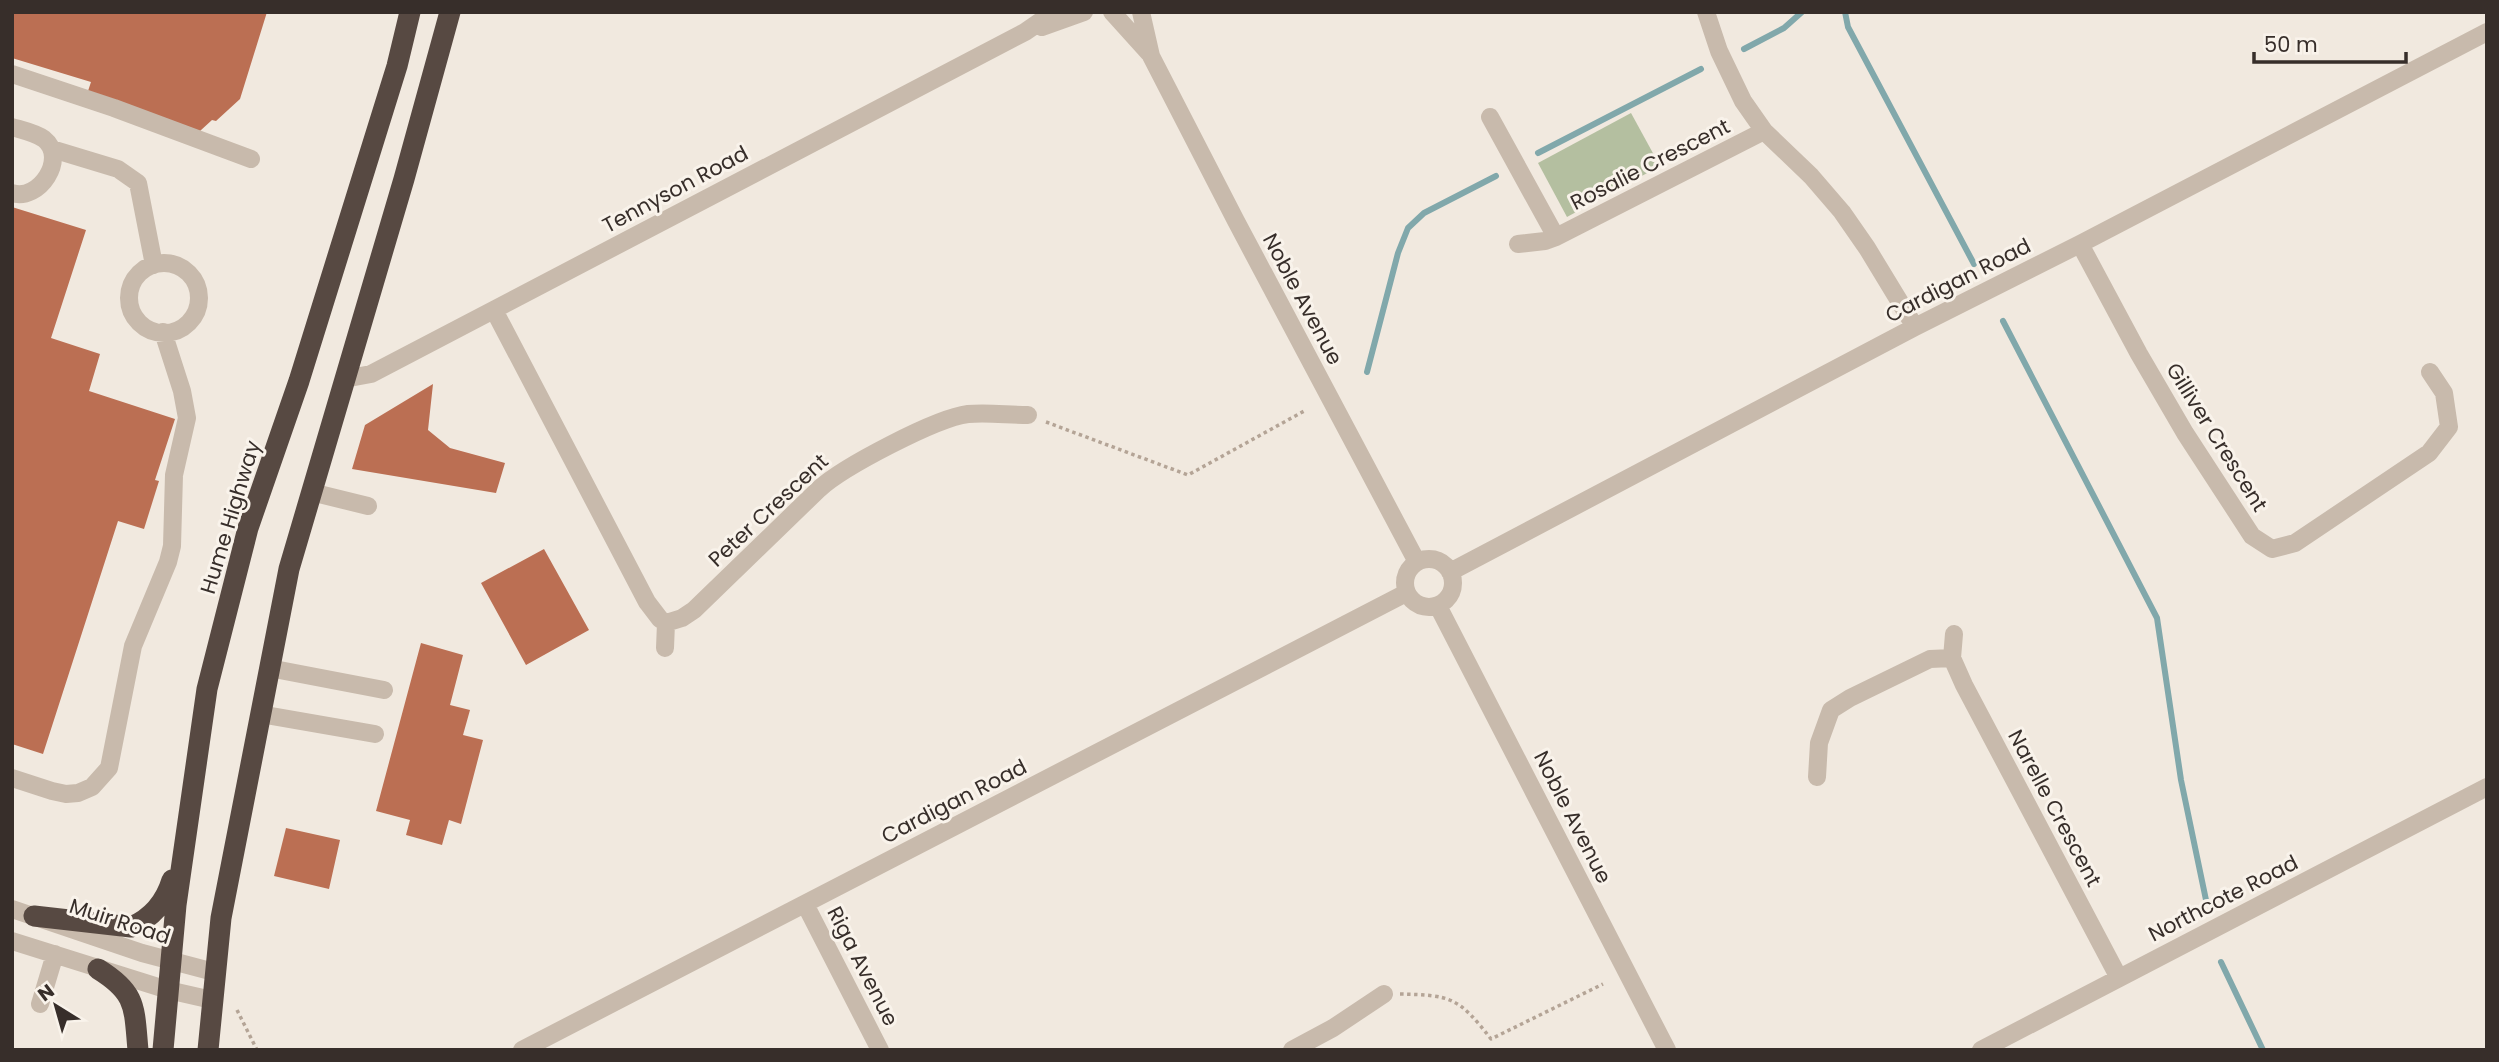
<svg xmlns="http://www.w3.org/2000/svg" width="2499" height="1062" font-family="Poppins,sans-serif">
  <style>
    .green { fill: #b4bfa0 }
    .lines { fill: none; stroke-linecap: round; stroke-linejoin: round }
    .stream { stroke: #81a8ab; stroke-width: 6 }
    .building { fill: #bb6f53 }
    .path { stroke: #b4a496; stroke-width: 3.5; stroke-dasharray: 3.5 3.5; stroke-linecap: butt }
    .minor { stroke: #c8baac; stroke-width: 18 }
    .highway { stroke: #574942; stroke-width: 21 }
    .labels { text-anchor: middle; dominant-baseline: central; stroke-width: 6; stroke-linejoin: round; paint-order: stroke }
    .street-label { font-size: 21px; fill: #372e2a; stroke: #f9f3eb }
  </style>
  <rect width="100%" height="100%" fill="#f1e9df"/>
  <path class="green" d="M1631,113l29,53 -93,51 -29,-54z"/>
  <g class="lines">
    <path class="stream" d="M1845,12l3,15 126,237
      M1744,49l40,-21 18,-16
      M1538,153l163,-84
      M2003,321l154,297 24,162 25,120
      M1367,372l31,-119 10,-25 16,-15 72,-37
      M2221,962l42,88"/>
  </g>
  <path class="building" d="M12,12h255l-27,87 -24,22 -4,-1 -12,11 -112,-40 3,-9 -79,-24z
    M12,207l74,23 -35,108 49,16 -11,37 86,28 -20,61 4,1 -15,48 -26,-8 -75,233 -31,-10z
    M433,384l-5,46 22,18 55,15 -9,30 -144,-24 13,-44z
    M544,549l45,81 -63,35 -45,-82z
    M421,643l42,12 -13,50 20,5 -7,25 20,5 -22,84 -12,-4 -7,25 -36,-10 4,-15 -34,-9z
    M286,828l54,12 -11,49 -55,-13z"/>
  <g class="lines">
    <path class="path" d="M1046,422l142,53 118,-65
      M1400,994c52,1 59,4 91,45l112,-55
      M237,1010l20,40"/>
    <path class="minor" d="M1112,12l37,41
      M1141,12l10,44 85,165 181,341
      M1706,12l13,39 24,50 21,30 47,45 31,36 25,36 48,79
      M1042,27l42,-15
      M12,74l102,34 137,51
      M1490,117l66,120
      M12,127c10,3 24,6 32,12 24,19 -5,63 -32,54
      M52,149l66,20 20,14 16,82
      M1518,244l27,-3 11,-4 208,-106
      M2080,244l59,110 46,79 67,103 20,13 23,-6 134,-90 20,-26 -5,-34 -14,-21
      M129 298a35 35 0 1 1 70 0a35 35 0 1 1-70 0Z
      M494,310l153,292 13,17 6,4 -1,25
      M344,379l27,-5 654,-342 29,-20
      M311,492l57,14
      M1405 583a24 24 0 1 1 48 0a24 24 0 1 1-48 0Z
      M1450,572l465,-245 165,-83 407,-212
      M1438,606l229,444
      M666,623l16,-5 12,-8 125,-121c24,-22 117,-71 149,-75 19,-2 40,1 60,1
      M1954,634l-2,24 12,27 155,293
      M269,668l115,22
      M260,714l115,20
      M1817,777l2,-34 12,-33 19,-12 80,-39 22,-1
      M12,778l40,13 14,3 12,-1 14,-6 17,-19 24,-122 35,-84 4,-16 2,-71 13,-57 -5,-27 -19,-59
      M805,904l75,146
      M12,909l130,44 72,19
      M12,941l156,49 44,10
      M40,1004l15,-50
      M522,1050l884,-457
      M1292,1050l41,-22 51,-34
      M1981,1050l506,-263"/>
    <path class="highway" d="M34,916l97,11c21,-9 34,-24 41,-47
      M98,969c39,24 36,38 40,81
      M163,1050l13,-145 31,-216 41,-161 51,-147 98,-315 13,-54
      M208,1050l13,-132 68,-349 115,-390 46,-167"/>
  </g>
  <g class="labels">
    <g class="street-label">
      <text transform="translate(1650 164) rotate(-27)">Rosalie Crescent</text>
      <text transform="translate(675 189) rotate(-28)">Tennyson Road</text>
      <text transform="translate(1958 280) rotate(-27)">Cardigan Road</text>
      <text transform="translate(1303 299) rotate(62)">Noble Avenue</text>
      <text transform="translate(2217 437) rotate(58)">Gilliver Crescent</text>
      <text transform="translate(768 510) rotate(-43)">Peter Crescent</text>
      <text transform="translate(230 517) rotate(-73)">Hume Highway</text>
      <text transform="translate(954 801) rotate(-27)">Cardigan Road</text>
      <text transform="translate(2055 808) rotate(62)">Narelle Crescent</text>
      <text transform="translate(1573 817) rotate(63)">Noble Avenue</text>
      <text transform="translate(2223 898) rotate(-27)">Northcote Road</text>
      <text transform="translate(120 921) rotate(18)">Muir Road</text>
      <text transform="translate(863 966) rotate(63)">Riga Avenue</text>
    </g>
  </g>
  <rect width="2499" height="1062" fill="none" stroke="#372e2a" stroke-width="28"/>
  <g transform="translate(56 1006) rotate(323)" stroke="#f9f3eb" stroke-width="5" paint-order="stroke">
  <path d="M0-5L12 26L0 18L-12 26Z" fill="#372e2a"/>
  <text y="-10" font-size="19" font-weight="bold" text-anchor="middle" fill="#372e2a">N</text>
  </g>
  <path d="M2254 52v10h152v-10" fill="none" stroke="#372e2a" stroke-width="3.5"/>
  <text x="2264" y="52" font-size="21" fill="#372e2a" stroke="#f9f3eb" stroke-width="5" paint-order="stroke">50 m</text>
</svg>
